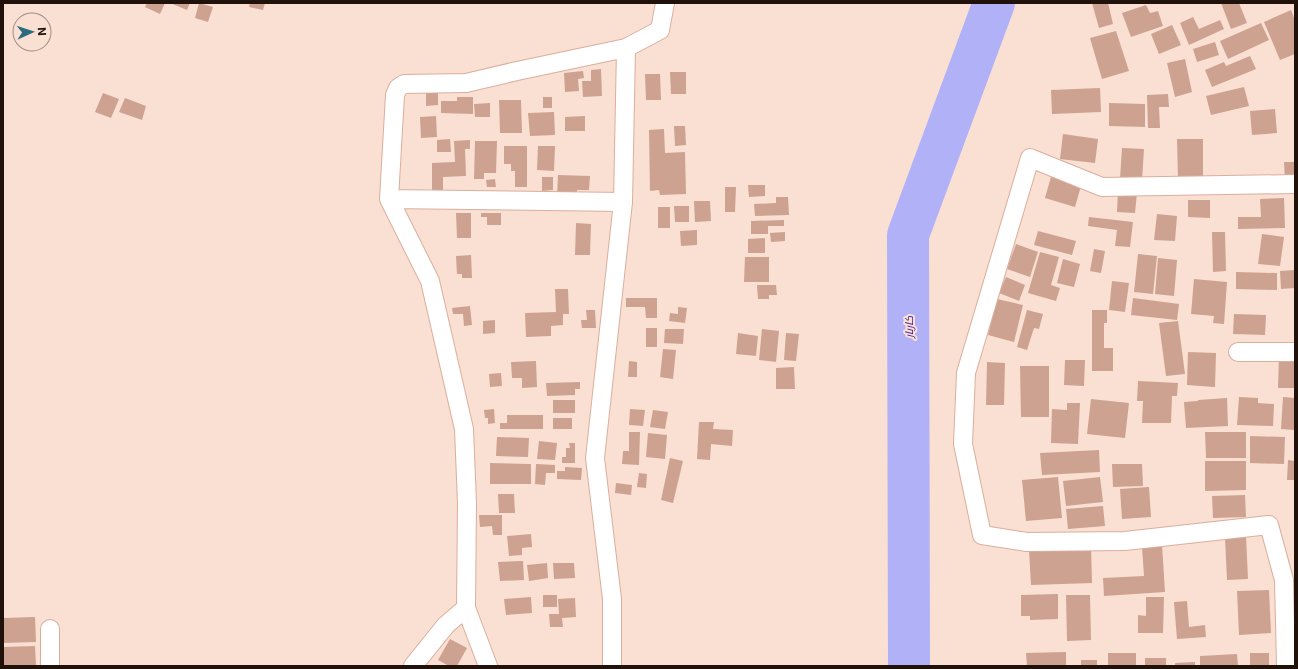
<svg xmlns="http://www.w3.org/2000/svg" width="1298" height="669" font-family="Inter,Cairo,sans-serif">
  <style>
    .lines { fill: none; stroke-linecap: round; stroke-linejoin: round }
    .river { stroke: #b0b1f7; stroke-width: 42 }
    .building { fill: #cda290 }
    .minor-casing { stroke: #dbae9c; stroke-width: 20 }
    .minor { stroke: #fff; stroke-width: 18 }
    .labels { text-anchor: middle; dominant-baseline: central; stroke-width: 4; stroke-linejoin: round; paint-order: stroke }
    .water-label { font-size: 11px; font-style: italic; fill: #3f1fa5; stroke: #fadfd3 }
  </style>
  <rect width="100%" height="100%" fill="#fadfd3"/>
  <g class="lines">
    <path class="river" d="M909,666l-1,-431 86,-232"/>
  </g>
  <path class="building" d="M147,3h18l-5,11 -15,-7z
    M170,3h20l-3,7z
    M199,3l14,4 -5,15 -13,-4z
    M250,3h15l-2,7 -14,-3z
    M1092,3h16l5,21 -14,4z
    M1221,3h18l8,20 -16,6z
    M1146,5l4,8 8,-2 5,15 -32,11 -9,-24z
    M1291,10l4,10v34l-15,6 -16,-38z
    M1193,17l6,12 21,-9 4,9 -35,16 -9,-22z
    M1261,23l8,17 -41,19 -8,-18z
    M1172,25l9,20 -22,9 -8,-20z
    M1116,31l13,40 -27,8 -12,-41z
    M1215,42l4,13 -22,7 -4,-13z
    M1250,56l6,13 -44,18 -7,-17 19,-8 2,4z
    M1185,59l7,33 -17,5 -8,-34z
    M601,69l1,27 -19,1 -1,-16h9v-11z
    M583,71l1,7 -6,1 1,12 -14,1 -1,-19z
    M670,72h16v22h-15z
    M645,74h15l1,26h-15z
    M1244,87l5,19 -38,9 -5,-19z
    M438,88v17l-12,1v-14z
    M1100,88l1,24 -49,2 -1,-24z
    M103,93l16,6 -8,19 -16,-6z
    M1168,94l1,13h-10l1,21h-12l-1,-33z
    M457,97h16v17l-32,-1v-12h16z
    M543,97h9v11h-9z
    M125,98l21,8 -4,14 -23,-8z
    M499,100h22l1,33h-22z
    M490,103v14h-15l-1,-13z
    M1109,103l36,1v23l-36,-1z
    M1275,109l2,24 -25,2 -2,-24z
    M554,112l1,23 -25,1 -2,-23z
    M436,116l1,21 -16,1 -1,-21z
    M585,116v15h-20v-14z
    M674,126h11l1,19 -11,1z
    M664,129l1,24 20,-1 1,42 -26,1 -1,-5 -9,1 -1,-61z
    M1063,134l35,5 -3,24 -35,-4z
    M450,139l1,13h-14v-12z
    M1177,139h26v38l-25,1z
    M470,140v9h-5l1,27 -23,1v19h-11v-33l23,-1 -1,-21z
    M475,141h22l-1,32h-12v6h-10z
    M504,146h23v41h-12v-16h-4v-7h-7z
    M538,146h17l-1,25 -17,-1z
    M1122,148l22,1 -2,31 -22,-1z
    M1284,162h11v18h-10z
    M558,175l32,1 -1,14h-12l-1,7h-19z
    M542,177h11v13l-11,1z
    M1051,177l30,9 -6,21 -30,-9z
    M495,179l1,8h-9l-1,-7z
    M748,185h17v11l-16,1z
    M725,187h11l-1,25h-10z
    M1118,191l19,1 -2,21 -18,-1z
    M776,197h12l1,18 -34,1 -1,-12 22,-1z
    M1284,198l1,30 -47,1v-12h23l-1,-18z
    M1188,200h22v18l-22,-1z
    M694,201h16l1,20 -16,1z
    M674,206h15v16h-14z
    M658,207h12v21h-12z
    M456,213h15v25h-14z
    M481,213h20v12h-14v-8h-6z
    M1157,214l20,2 -2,25 -21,-1z
    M1089,217l44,5 -3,25 -15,-1 2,-16 -29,-4z
    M784,220v6h-16v8h-17v-13z
    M576,223l15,1 -1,31h-15z
    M697,230v15l-16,1 -1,-15z
    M1038,231l38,10 -4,14 -38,-10z
    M785,232v9l-14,1 -1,-9z
    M1212,232h13l1,39 -13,1z
    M1262,234l22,3 -4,29 -22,-2z
    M765,238v15h-17v-14z
    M1016,244l22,8 -8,25 -23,-8z
    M1094,249l11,2 -4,22 -11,-2z
    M1040,252l19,5 -8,28 9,3 -4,13 -28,-8z
    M1138,254l19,2 -4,38 -19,-2z
    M471,255l1,23h-10v-4h-5l-1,-18z
    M745,257h24v25h-25z
    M1158,258l19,2 -3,36 -19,-2z
    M1063,259l17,5 -6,23 -17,-4z
    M1295,270v18l-14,1 -1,-18z
    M1236,272l41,1v17l-41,-1z
    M1006,277l19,8 -6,16 -20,-8z
    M1194,279l33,3 -3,42 -11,-1 1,-7 -23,-2z
    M1112,281l17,2 -4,29 -16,-2z
    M757,285h19l1,10h-8v4h-11z
    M555,289h13l1,25h-6v11l-12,1v10l-25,1 -1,-24 31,-1z
    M626,298h31v20h-11l-1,-11h-19z
    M1133,298l46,6 -2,16 -46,-5z
    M997,299l26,6 -9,37 -26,-7z
    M470,306l2,19 -8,1 -1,-12h-10l-1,-6z
    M678,307l9,1 -2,15 -16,-2 1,-8 8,1z
    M586,310h9l1,18h-14l-1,-8h6z
    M1027,310l16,4 -4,15 -5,-1 -7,22 -10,-3z
    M1092,310h15v13h-3v25h9v23h-21z
    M1234,314l32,1 -1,20 -32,-1z
    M495,320v13l-12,1v-13z
    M1178,321l7,53 -19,2 -7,-53z
    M646,328h11v19h-11z
    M665,329h19l-1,15 -19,-1z
    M762,329l17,2 -3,31 -17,-2z
    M738,333l20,3 -2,20 -20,-2z
    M786,333l13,1 -3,27 -12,-1z
    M663,349l13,1 -3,29 -13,-2z
    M1188,352l28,1 -1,34 -28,-2z
    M1279,356h16v32h-17z
    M1065,360h20l-1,26 -20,-1z
    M536,361l1,26 -15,1v-10h-10l-1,-16z
    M629,361l8,1v15h-9z
    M987,362l18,1 -1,42h-18z
    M1020,366h29v51h-28z
    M794,367l1,22h-19v-21z
    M501,373l1,13 -12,1 -1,-13z
    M1138,381l40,2 -1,13h-5l-1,27h-29l1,-22h-6z
    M580,382v7h-5v6l-28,1 -1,-13z
    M1239,397l19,1v5l16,1 -1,22 -36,-1z
    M1283,397l12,1v32l-14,-1z
    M1227,398l1,28 -42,2 -2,-26 14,-1v-1z
    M1091,399l38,4 -4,35 -38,-4z
    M553,400h22v13h-22z
    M1067,403h13l-2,41 -27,-1 1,-34 15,1z
    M494,409l1,14 -7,1v-6h-3l-1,-8z
    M630,409l15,1 -2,16 -14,-1z
    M653,410l15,2 -3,17 -15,-2z
    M507,415h36v14h-43v-6h7z
    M553,418h19v11h-19z
    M699,422h15l-1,7 20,1 -1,16 -21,-2 -1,16 -13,-1z
    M629,432h11l-1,33 -17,-1 1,-13h6z
    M1205,432h41v26h-40z
    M648,433l19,2 -2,24 -19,-2z
    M1250,436l35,1 -1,27 -34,-1z
    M497,437l32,1 -1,19 -32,-1z
    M539,441l18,2 -2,17 -18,-1z
    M569,443h6v20h-13v-6h4v-9h4z
    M1099,450l1,22 -58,3 -2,-22z
    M670,458l13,3 -10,42 -12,-3z
    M1288,460l7,1v19h-8z
    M1205,461h41v29l-41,1z
    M490,463l41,1v20h-41z
    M536,464l19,1v8h-9l-1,12 -10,-1z
    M1112,464h30l1,22 -30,1z
    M565,467l17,1 -1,12 -24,-1v-8h8z
    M639,473l8,1 -1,14 -9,-1z
    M1058,477l4,41 -36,3 -4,-41z
    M1100,477l3,25 -37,4 -3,-25z
    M616,483l16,2 -1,10 -16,-2z
    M1149,487l2,30 -29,2 -2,-30z
    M498,494h16l1,19h-16z
    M1245,495l1,22 -33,1 -1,-22z
    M1103,506l2,20 -37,3 -2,-20z
    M479,515h23v20h-9l-1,-9 -12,1z
    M531,534l1,13 -10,1v7l-13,1 -2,-20z
    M1246,536l2,43 -21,1 -2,-43z
    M1162,545l3,47 -61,4 -1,-18 41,-2 -2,-29z
    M1091,547l1,36 -61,2 -2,-35z
    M523,561l1,19 -24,1 -2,-19z
    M547,563l1,15 -19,3 -2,-16z
    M553,563h21l1,15 -21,1z
    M1269,590l2,43 -32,2 -2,-44z
    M1058,594v25l-28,1v-4h-9v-21z
    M543,595h14v12h-14z
    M1066,595h24l1,45 -24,1z
    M531,597l1,16 -26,2 -2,-16z
    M1146,597h18l-1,36h-25v-18l8,1z
    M1289,597h6v34h-4z
    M575,598l1,19 -14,1 1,9h-13l-1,-13h10l-1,-15z
    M1187,601l2,26 16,-2 1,12 -29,2 -3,-37z
    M35,617l1,25 -33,1v-25z
    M450,639l17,9 -10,18h-8l-11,-6z
    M35,646l1,20h-33v-19z
    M1066,652v14h-39l-1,-13z
    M1108,653h28v13h-28z
    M1250,653h19v13h-19z
    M1237,654l1,12h-38v-10z
    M1145,658h21v8h-21z
    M1081,660h16v6h-16z
    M1195,662v4h-20v-3z"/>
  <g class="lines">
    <defs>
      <path id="minor" d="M389,199l234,3
        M1238,352h57
        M50,629v37
        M413,666l33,-41 20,-17
        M488,666l-22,-58 1,-105 -3,-74 -34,-148 -41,-82 6,-104 3,-7 6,-4 62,-1 51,-12 109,-23
        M612,666v-67l-17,-141 28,-256 3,-154 34,-18 5,-27
        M1286,666l-2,-86 -15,-55 -144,16 -98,1 -45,-7 -19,-91 3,-71 64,-215 72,29 193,-3"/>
    </defs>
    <use href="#minor" class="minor-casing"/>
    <use href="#minor" class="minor"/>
  </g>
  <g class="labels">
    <g class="water-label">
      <text transform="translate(909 327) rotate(-90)">کاربار</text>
    </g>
  </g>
  <rect width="1298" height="669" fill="none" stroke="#20110a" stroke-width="8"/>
  <g transform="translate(32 32) rotate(87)"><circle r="19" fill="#fadfd3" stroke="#a38d83"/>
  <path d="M0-3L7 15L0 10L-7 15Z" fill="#2c6b80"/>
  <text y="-6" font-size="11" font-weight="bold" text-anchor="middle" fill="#20110a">N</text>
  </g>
</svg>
